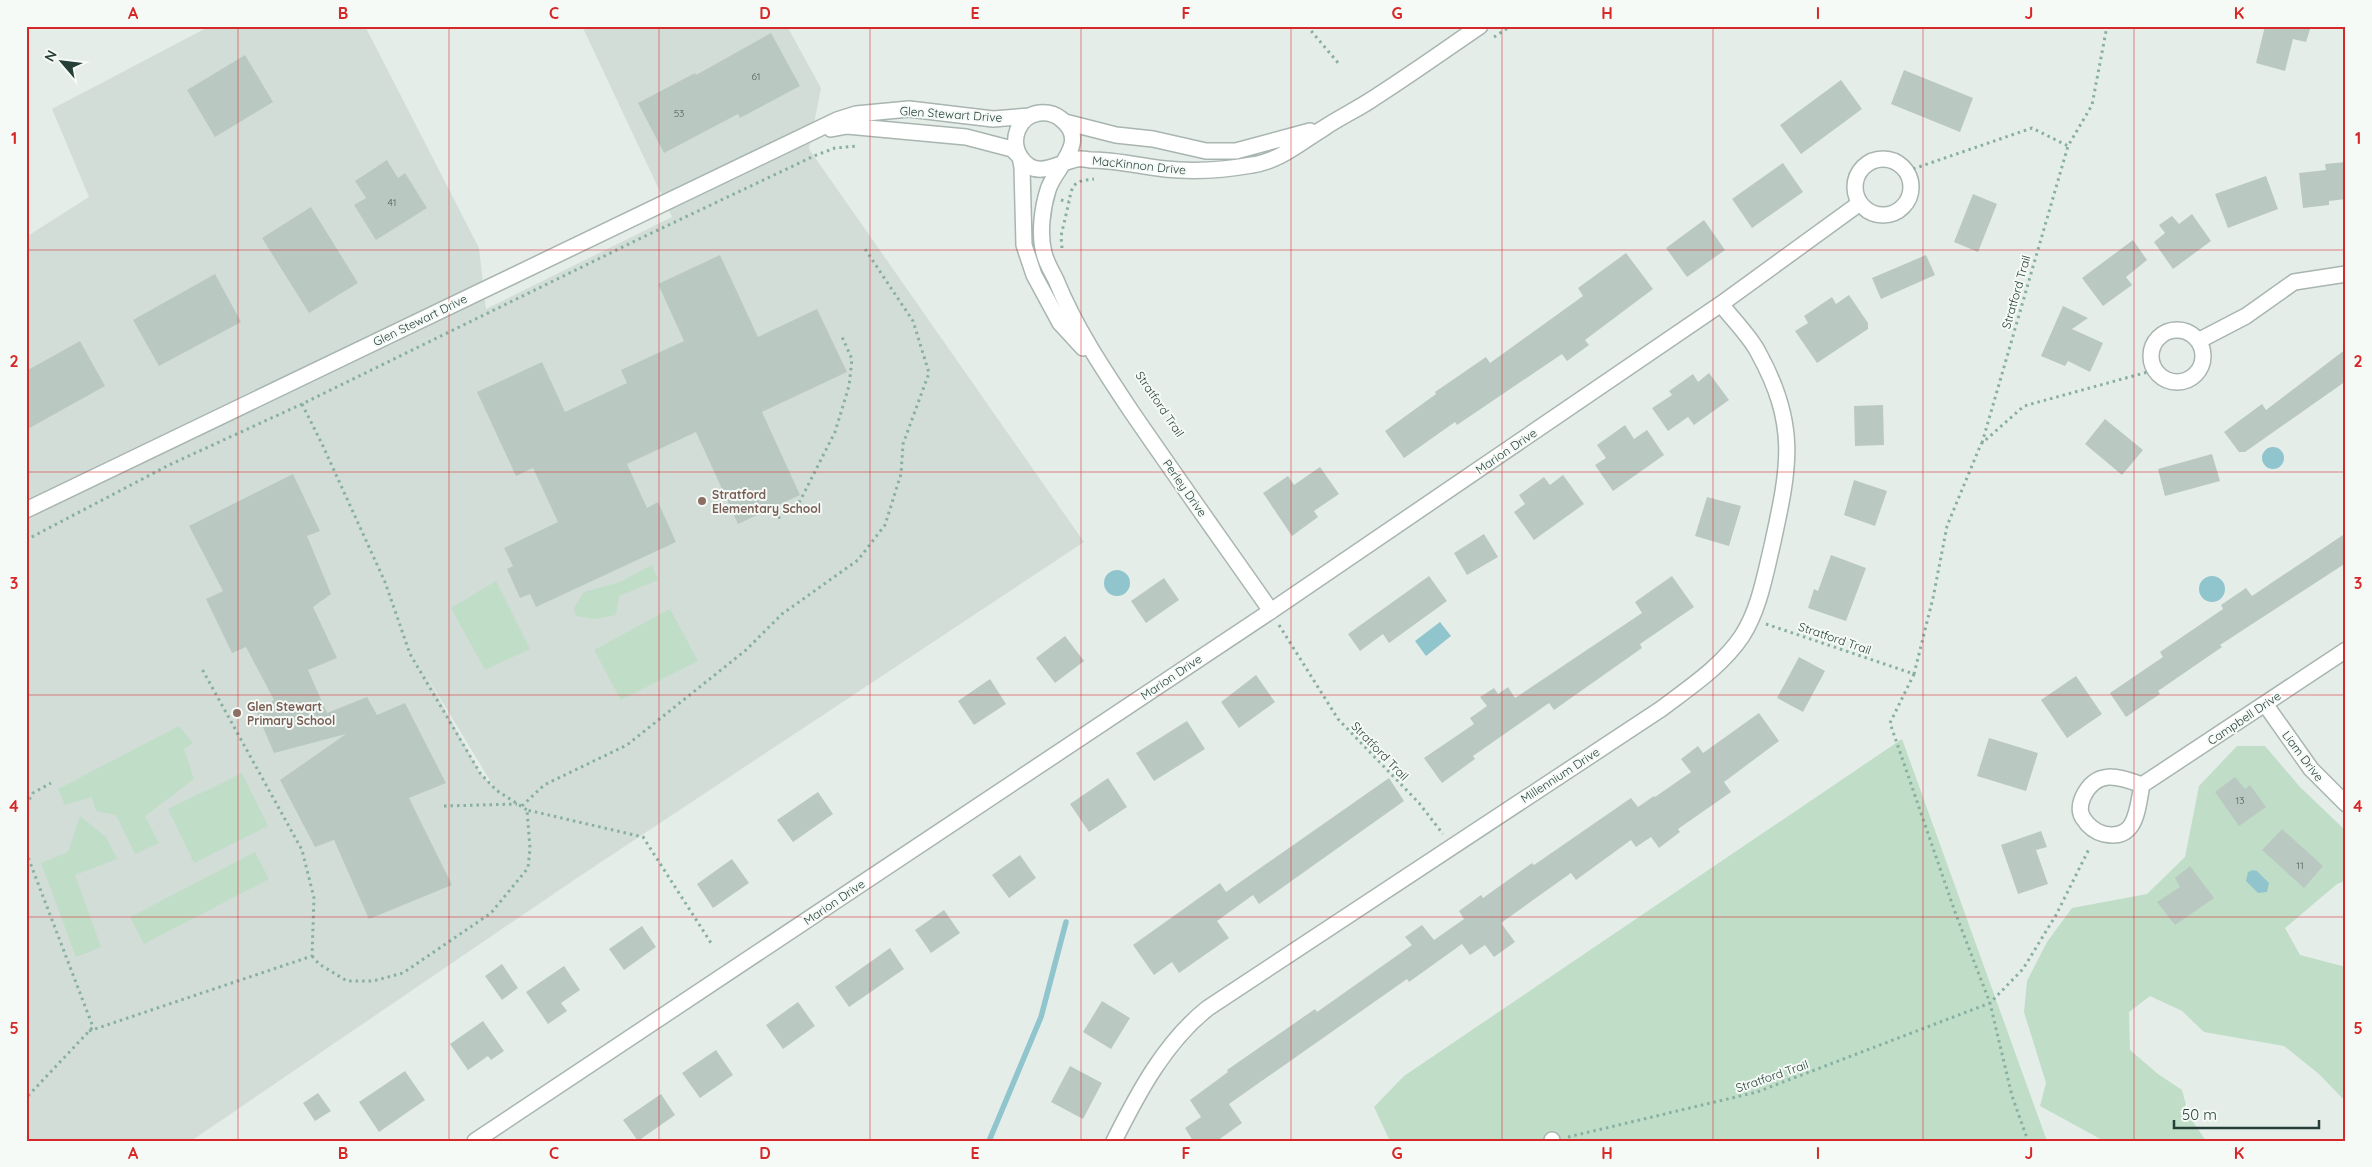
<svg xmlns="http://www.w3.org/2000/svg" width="2372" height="1167" font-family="Quicksand,sans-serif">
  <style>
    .built { fill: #d3ddd8; fill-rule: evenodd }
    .green { fill: #bfddc7 }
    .water { fill: #90c5ce }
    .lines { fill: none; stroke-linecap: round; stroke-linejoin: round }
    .stream { stroke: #90c5ce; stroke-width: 5.5 }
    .building { fill: #bac8c2 }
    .minor-casing { stroke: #a8b5b0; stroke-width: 18 }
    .tertiary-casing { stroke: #a8b5b0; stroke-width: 18 }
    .path { stroke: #87afa2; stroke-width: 3; stroke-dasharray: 2.5 4; stroke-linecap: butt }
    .minor { stroke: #fff; stroke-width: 15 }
    .tertiary { stroke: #fff; stroke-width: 15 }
    .grid { fill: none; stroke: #d62828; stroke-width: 1; stroke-opacity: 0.55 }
    .education-dot { fill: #8d6e63; stroke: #f5faf7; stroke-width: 2 }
    .labels { text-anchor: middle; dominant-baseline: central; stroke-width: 4; stroke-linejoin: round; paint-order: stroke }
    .number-label { font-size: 10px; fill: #4a605a }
    .street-label { font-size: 12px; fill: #253e37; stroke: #f5faf7 }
    .education-label { font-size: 12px; font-weight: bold; fill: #785e54; stroke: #f5faf7; text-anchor: start }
    .neatline { fill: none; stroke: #d62828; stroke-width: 2 }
    .grid-label { font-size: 16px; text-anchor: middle; font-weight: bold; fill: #d62828 }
  </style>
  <rect width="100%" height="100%" fill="#e5ede9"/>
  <path class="built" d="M210,26h155l114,222 7,61 186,-92 -90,-191h205l34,62 -12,61 275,393 -510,338 -383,261h-165v-904l63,-40 -37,-88zM426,675l68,112 -14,-14z"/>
  <path class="green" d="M652,565l6,15 -39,16 -3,19 -21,4 -19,-3 -2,-8 10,-16 36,-10z
    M496,581l34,68 -45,21 -34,-62z
    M670,609l28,52 -77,39 -27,-50z
    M179,726l14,17 -9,6 10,30 -49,37 14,27 -24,11 -19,-39 -20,-4 -4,-14 -27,8 -7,-16z
    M1902,739l145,402h-657l-16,-34 30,-31z
    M2237,746h28l35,41 46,44v49l-9,4 -52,44 15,27 46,12v135l-27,-28 -35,-28 -80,-14 -22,-21 -32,-15 -21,16 1,38 28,24 24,16 7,26 17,25h-102l-64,-35 6,-23 -22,-71 3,-31 20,-39 25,-34 75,-14 38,-37 14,-71z
    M242,773l26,53 -74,37 -26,-54z
    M80,816l26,21 11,22 -42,16 26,72 -25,10 -35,-94 27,-11z
    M255,852l14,27 -125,65 -14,-27z"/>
  <path class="water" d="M2262 458a11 11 0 1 1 22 0a11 11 0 1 1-22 0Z
    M1104 583a13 13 0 1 1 26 0a13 13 0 1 1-26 0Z
    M2199 589a13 13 0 1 1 26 0a13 13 0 1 1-26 0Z
    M1440,622l11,14 -25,20 -11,-15z
    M2253,870l4,1 12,12 -2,9 -9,1 -12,-12 2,-9z"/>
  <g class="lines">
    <path class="stream" d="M989,1141l52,-124 25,-95"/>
  </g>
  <path class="building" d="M2265,26h46l-5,16 -13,-3 -8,32 -29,-8z
    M771,33l29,53 -60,32 -2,-4 -74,39 -26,-50 57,-30 1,2z
    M245,55l28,47 -58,35 -28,-47z
    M1904,70l69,28 -13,34 -69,-28z
    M1841,80l21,29 -61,45 -21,-29z
    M387,160l11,18 7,-5 22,35 -51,32 -22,-35 12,-7 -11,-17z
    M2346,162v37l-17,2v4l-26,3 -4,-35 27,-3 -1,-6z
    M1783,163l20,29 -51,36 -20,-29z
    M2266,176l12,33 -50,19 -13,-34z
    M1973,194l24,10 -19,48 -24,-10z
    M311,207l47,76 -49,30 -47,-75z
    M2192,214l19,27 -38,28 -19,-27 11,-9 -6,-8 13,-9 7,8z
    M1704,220l21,30 -38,27 -21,-29z
    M2133,240l14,20 -21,17 6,8 -29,21 -21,-28z
    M1626,253l27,36 -68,51 4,5 -22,16 -5,-7 -105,71 -2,-3 -51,36 -19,-27 51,-37 -1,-2 51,-35 4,6 93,-67 -5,-8z
    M720,255l38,82 59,-28 30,63 -85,40 38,83 -62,29 -42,-92 -69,32 20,44 11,-6 18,40 -140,65 -6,-13 -10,4 -13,-29 6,-3 -9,-18 54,-26 -25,-54 -17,8 -39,-84 65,-30 23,50 62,-29 -6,-13 63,-29 -26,-57z
    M1926,255l9,20 -54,24 -9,-21z
    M215,274l26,48 -82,44 -26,-46z
    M1849,295l19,28v6l-51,34 -22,-32 13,-8 -4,-7 28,-19 4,7z
    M2063,306l25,12 -16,11 31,14 -13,29 -22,-11 -3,5 -24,-10z
    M80,341l25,45 -79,44v-59z
    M2346,349v32l-101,71h-6l-15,-20 38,-28 4,6z
    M1709,373l20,27 -35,25 -6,-8 -20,14 -16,-23 20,-13 -3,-4 24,-17 5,8z
    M1883,405l1,40 -29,1 -1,-40z
    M2105,419l38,31 -21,25 -37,-31z
    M1625,425l9,14 13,-9 17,25 -51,36 -18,-26 11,-7 -9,-13z
    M2212,454l8,27 -55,15 -7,-27z
    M1320,467l19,27 -25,17 4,6 -26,19 -29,-43 25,-17 6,9z
    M293,474l27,57 -13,5 24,58 -18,13 24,51 -29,12 19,43 40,-16 10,18 28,-12 41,80 -37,15 43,87 -83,34 -35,-79 -19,7 -35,-67 66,-46 -72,19 -18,-42 18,-11 -28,-53 -14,6 -26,-54 17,-8 -34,-65z
    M1563,475l21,29 -50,36 -20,-28 11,-8 -6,-9 25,-18 6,8z
    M1854,480l33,11 -12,35 -31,-11z
    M1707,497l34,9 -12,40 -34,-10z
    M2346,533v30l-126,82 2,2 -64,44 2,3 -34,23 -16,-24 53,-36 -3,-5 63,-43 -2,-4 25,-17 6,8z
    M1484,534l14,23 -31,18 -13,-22z
    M1831,555l35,13 -20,53 -38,-13 6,-19 4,2z
    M1429,576l18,25 -58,42 -6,-9 -23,17 -12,-17z
    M1672,576l22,31 -54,37 2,4 -88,62 -5,-7 -76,53 2,3 -33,24 -18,-25 50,-34 -4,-6 17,-12 -7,-9 14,-9 4,6 10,-7 7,11 127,-85 -7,-11z
    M1164,578l15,22 -33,23 -15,-22z
    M1065,636l19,25 -29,22 -19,-25z
    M1799,657l26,14 -22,41 -26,-14z
    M1256,675l19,27 -36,26 -18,-26z
    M2076,676l26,38 -35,24 -26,-38z
    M990,679l16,25 -32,21 -16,-24z
    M1759,713l20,28 -55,41 7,10 -53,37 2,3 -21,16 -8,-11 -15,10 -5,-7 -55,40 -5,-7 -70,50 14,19 -21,15 -9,-12 -15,10 -8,-11 -53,38 -2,-3 -178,125 13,19 -25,18h-24l-8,-13 16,-11 -11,-17 38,-28 -1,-2 88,-61 2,3 95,-67 -7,-8 17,-12 12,15 30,-21 -5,-8 22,-16 2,3 49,-35 2,2 97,-67 7,9 16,-11 1,1 36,-25 -10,-13 17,-13 5,7z
    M1187,721l18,28 -51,32 -18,-28z
    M1989,738l49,15 -12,38 -49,-15z
    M2235,777l10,12 5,-4 16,22 -27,19 -24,-34z
    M1108,778l19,29 -38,25 -19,-28z
    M1389,778l15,23 -145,103 -6,-9 -36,26 12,17 -50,35 -7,-11 -18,13 -21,-30 87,-62 6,9z
    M818,792l15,22 -40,28 -16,-22z
    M2282,829l41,37 -19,22 -42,-38z
    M2041,831l6,16 -11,3 12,34 -30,10 -17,-49z
    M1020,855l16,23 -27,20 -17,-23z
    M732,859l17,24 -36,25 -16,-24z
    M2190,866l24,32 -39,27 -18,-23 23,-15 -5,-9z
    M944,910l16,23 -29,20 -16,-23z
    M642,926l14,21 -32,23 -15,-21z
    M890,948l14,21 -55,38 -14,-20z
    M502,964l16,24 -16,12 -17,-24z
    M564,966l16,24 -19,13 6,8 -19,13 -22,-32z
    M1102,1001l28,17 -19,31 -28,-17z
    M798,1002l17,24 -32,23 -17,-24z
    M483,1021l21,30 -13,9 -3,-4 -20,14 -18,-26z
    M716,1050l17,25 -33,23 -18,-25z
    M1070,1066l32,17 -19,36 -32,-17z
    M405,1071l20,29 -46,32 -20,-30z
    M318,1093l13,18 -16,10 -12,-18z
    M661,1094l14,21 -37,26 -15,-21z"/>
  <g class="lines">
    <defs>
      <path id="minor" d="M1855 187a28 28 0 1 1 56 0a28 28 0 1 1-56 0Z
        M2151 356a26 26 0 1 1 52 0a26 26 0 1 1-52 0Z
        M2198,341l48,-25 48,-34 52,-8
        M2265,704l46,65 35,35
        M2142,785c-24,-9 -46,-16 -59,12 -3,7 -4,15 0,21 5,8 13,14 21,16 33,7 33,-25 38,-49l204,-135
        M475,1141l796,-530 450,-307 139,-101
        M1114,1141c24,-48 51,-99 94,-133l453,-299c29,-22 61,-43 81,-73 17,-26 23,-61 30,-90 17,-78 27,-120 -14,-194 -9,-17 -25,-32 -37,-48
        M1552,1141v-1"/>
      <path id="tertiary" d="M1065,122l51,13 37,4 53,12h30l74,-20
        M831,129l16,-3 119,11 46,12 8,8
        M1020,157l2,10 2,78 10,30 26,48 23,25
        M26,510l811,-390 19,-6 53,-5 84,10 37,-3
        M1271,611c-47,-67 -94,-133 -140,-200 -28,-42 -56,-84 -75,-131 -4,-8 -10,-18 -12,-27 -5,-19 -2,-44 4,-63 6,-22 43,-48 13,-71 -6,-5 -14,-7 -22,-6 -21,3 -30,28 -18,45 14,21 34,7 52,2 5,-2 12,-1 17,0 26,0 50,6 75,9 29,3 59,1 87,-4 28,-4 49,-23 72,-37 16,-11 34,-19 50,-30 36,-23 71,-48 106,-72"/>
    </defs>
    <use href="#minor" class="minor-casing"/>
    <use href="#tertiary" class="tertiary-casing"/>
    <path class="path" d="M1307,26l32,38
      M1494,37l17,-11
      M1907,171l125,-43 36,18 24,-41 15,-79
      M1061,200l8,2c3,-19 6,-21 25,-23
      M1062,248l-1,-12 8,-34
      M302,404l20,40 63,138 25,72 70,119 16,17 31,20
      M1982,443l86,-297
      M778,518l22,-17 35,-69 14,-46 3,-27 -10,-22
      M26,540l143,-75 133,-61 335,-164 177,-84 21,-8 23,-2
      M1766,624l148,50 19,-76 14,-72 34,-82 43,-38 131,-36
      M1279,625l59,94 81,84 24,31
      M1914,674l-24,49 65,189 35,91 22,93 16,45
      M26,805l7,-12 18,-10
      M444,806l73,-2
      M522,806l22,-21 83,-40 119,-95 36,-36 76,-54 27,-35 16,-51 2,-30 26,-71 -16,-52 -48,-72
      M26,852l67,175 -67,71
      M312,956l7,8 28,17h26l30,-8 88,-60 37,-45 2,-20 -3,-38 116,27 70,109
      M89,1031l223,-75 2,-58 -12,-48 -100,-181
      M1568,1137l189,-45 233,-89 33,-34 33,-54 34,-68"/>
    <use href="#minor" class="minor"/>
    <use href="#tertiary" class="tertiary"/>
  </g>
  <path class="grid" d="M238,26v1115M449,26v1115M659,26v1115M870,26v1115M1081,26v1115M1291,26v1115M1502,26v1115M1713,26v1115M1923,26v1115M2134,26v1115M26,250h2320M26,472h2320M26,695h2320M26,917h2320"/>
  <g class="education-dot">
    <circle cx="702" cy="501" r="5"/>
    <circle cx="237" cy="713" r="5"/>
  </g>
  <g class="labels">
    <g class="number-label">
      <text x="756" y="76">61</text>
      <text x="679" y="113">53</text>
      <text x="392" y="202">41</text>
      <text x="2240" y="800">13</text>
      <text x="2300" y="865">11</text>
    </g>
    <g class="street-label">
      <text transform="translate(951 114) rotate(4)">Glen Stewart Drive</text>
      <text transform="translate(1139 165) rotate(6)">MacKinnon Drive</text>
      <text transform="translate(2016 292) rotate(-74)">Stratford Trail</text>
      <text transform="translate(420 320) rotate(-26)">Glen Stewart Drive</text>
      <text transform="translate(1160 404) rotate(56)">Stratford Trail</text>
      <text transform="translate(1506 451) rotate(-34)">Marion Drive</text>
      <text transform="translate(1185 488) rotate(55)">Perley Drive</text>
      <text transform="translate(1835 638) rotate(19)">Stratford Trail</text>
      <text transform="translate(1171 677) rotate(-34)">Marion Drive</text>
      <text transform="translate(2244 718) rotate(-34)">Campbell Drive</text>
      <text transform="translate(1380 751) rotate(46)">Stratford Trail</text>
      <text transform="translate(2303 756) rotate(53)">Liam Drive</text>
      <text transform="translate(1560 775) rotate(-33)">Millennium Drive</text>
      <text transform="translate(834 902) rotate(-34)">Marion Drive</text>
      <text transform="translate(1772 1076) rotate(-19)">Stratford Trail</text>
    </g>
    <g class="education-label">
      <text x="712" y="494">Stratford<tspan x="712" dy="14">Elementary School</tspan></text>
      <text x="247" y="706">Glen Stewart<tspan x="247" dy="14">Primary School</tspan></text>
    </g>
  </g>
  <rect width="2372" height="1167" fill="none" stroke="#f5faf7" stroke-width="55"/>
  <g transform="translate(62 62) rotate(298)" stroke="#f5faf7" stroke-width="4" paint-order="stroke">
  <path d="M0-4L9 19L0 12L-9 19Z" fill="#253e37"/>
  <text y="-8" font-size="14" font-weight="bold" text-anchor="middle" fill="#253e37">N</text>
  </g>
  <path d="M2174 1120v8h145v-8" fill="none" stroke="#253e37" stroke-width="2.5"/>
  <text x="2182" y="1120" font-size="15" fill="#253e37" stroke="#f5faf7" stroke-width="4" paint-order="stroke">50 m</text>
  <rect x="28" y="28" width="2316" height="1112" class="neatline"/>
  <g class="grid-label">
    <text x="133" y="19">A</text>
    <text x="343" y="19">B</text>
    <text x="554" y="19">C</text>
    <text x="765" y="19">D</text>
    <text x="975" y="19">E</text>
    <text x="1186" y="19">F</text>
    <text x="1397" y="19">G</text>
    <text x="1607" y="19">H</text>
    <text x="1818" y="19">I</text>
    <text x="2029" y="19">J</text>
    <text x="2239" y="19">K</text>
    <text x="14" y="144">1</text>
    <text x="2358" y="144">1</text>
    <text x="14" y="367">2</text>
    <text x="2358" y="367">2</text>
    <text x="14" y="589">3</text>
    <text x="2358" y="589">3</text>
    <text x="14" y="812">4</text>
    <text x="2358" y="812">4</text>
    <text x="14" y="1034">5</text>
    <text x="2358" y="1034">5</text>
    <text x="133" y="1159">A</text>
    <text x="343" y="1159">B</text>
    <text x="554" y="1159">C</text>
    <text x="765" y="1159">D</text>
    <text x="975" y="1159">E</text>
    <text x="1186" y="1159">F</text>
    <text x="1397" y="1159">G</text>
    <text x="1607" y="1159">H</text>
    <text x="1818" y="1159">I</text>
    <text x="2029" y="1159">J</text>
    <text x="2239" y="1159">K</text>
  </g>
</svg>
